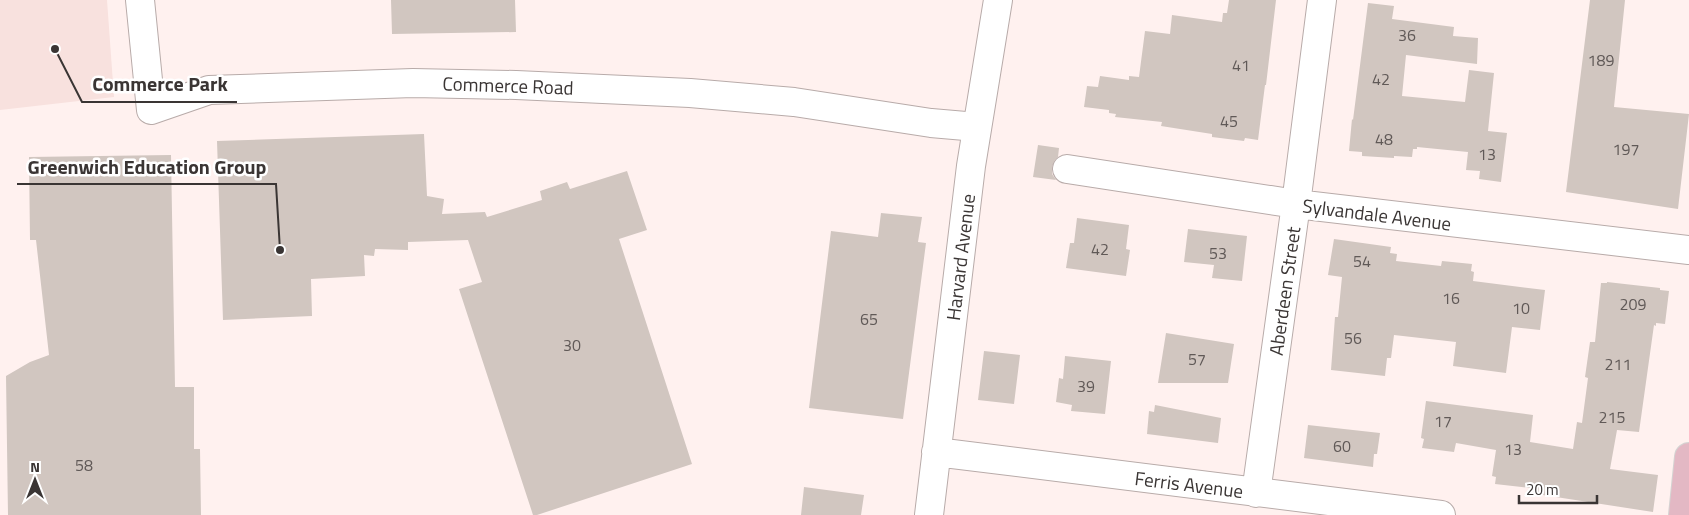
<svg xmlns="http://www.w3.org/2000/svg" width="1689" height="515" font-family="'Titillium Web',sans-serif">
  <style>
    .built { fill: #f8e1de }
    .building { fill: #d1c6c0 }
    .lines { fill: none; stroke-linecap: round; stroke-linejoin: round }
    .minor-casing { stroke: #b8aba9; stroke-width: 30 }
    .major-casing { stroke: #d4d3d2; stroke-width: 30 }
    .minor { stroke: #fff; stroke-width: 28 }
    .major { stroke: #e3b8c4; stroke-width: 28 }
    .labels { text-anchor: middle; dominant-baseline: central; stroke-width: 5; stroke-linejoin: round; paint-order: stroke }
    .number-label { font-size: 16px; fill: #605957 }
    .street-label { font-size: 19px; fill: #3a3534; stroke: #fff }
    .leader { fill: none; stroke: #3a3534; stroke-width: 2 }
    .callout-dot { fill: #3a3534; stroke: #fff; stroke-width: 2 }
    .callout-label { font-size: 20px; text-anchor: middle; font-weight: bold; fill: #3a3534; stroke: #fff; stroke-width: 5; stroke-linejoin: round; paint-order: stroke }
  </style>
  <rect width="100%" height="100%" fill="#fff1ef"/>
  <path class="built" d="M0,0h107l7,97 -114,13z"/>
  <path class="building" d="M391,0h124l1,32 -124,2z
    M1229,0h47l-10,85h-1l-7,55 -13,-2 -1,3 -32,-4v-3l-51,-8 1,-4 -47,-5 1,-3 -7,-1v-3l-25,-3 3,-21 11,1 2,-11 29,4v-4l10,1 6,-46 25,3 2,-19 50,7 1,-9h4z
    M1590,0h35l-11,107 75,7 -11,95 -112,-17z
    M1368,3l26,3 -2,13 62,8 -1,9 25,2 -1,26 -71,-9 -4,41 63,6 4,-32 25,3 -6,58 19,2 -6,49 -22,-3 1,-8 -14,-1 2,-18 -51,-5v2h-4l-1,8 -18,-1v2l-32,-2v-4l-13,-1 3,-32 1,1z
    M424,134l3,62 17,3 -2,15 43,-2 2,5 55,-17 -2,-9 27,-9 3,7 57,-18 20,59 -28,9 73,225 -155,51h-4l-74,-226 23,-7 -14,-42 -60,2v8l-33,-1 -1,7 -10,-1 1,21 -54,3 1,37 -89,4 -6,-179z
    M1038,145l21,3 -1,9 -3,3 -3,7v7l4,6 -23,-3z
    M171,155l4,232h19v62h6l1,66h-193l-2,-139 24,-14 19,-7 -13,-115h-6l-1,-83z
    M881,213l41,4 -4,25 8,1 -23,176 -94,-11 22,-177 47,6z
    M1077,218l52,7 -3,24 4,1 -4,26 -60,-8 4,-25h4z
    M1188,229l59,7 -5,45 -30,-3 2,-13 -30,-3z
    M1334,239l57,8 -1,6 7,1 -1,7 45,5 1,-5 30,3 -1,7 3,1 -1,9 72,9 -5,40 -28,-3 -6,46 -53,-7 3,-24 -62,-7 -3,23h-4l-2,18 -54,-6 4,-53h3l4,-40 -14,-2z
    M1607,282l53,6v2l9,1 -4,33 -9,-1v3l-2,-1 -15,107 -22,-2 -7,39 48,6 -5,37 -123,-19 1,-5 -36,-4 1,-7 -4,-1 4,-26 -40,-7 -2,9 -32,-4 2,-9 -3,-1 5,-37 107,14 -3,27 43,7 4,-27 5,1 6,-45 -3,-1 5,-35h5l6,-59h6z
    M1166,333l68,11 -6,39h-70z
    M984,351l36,4 -6,49 -36,-4z
    M1065,356l46,5 -6,53 -34,-3 1,-6 -16,-3 3,-24 4,1z
    M1155,405l66,13 -3,25 -71,-9 2,-23 5,1z
    M1308,425l72,8 -3,21h-3l-1,13 -69,-9z
    M804,487l60,8 -3,20h-60z"/>
  <g class="lines">
    <defs>
      <path id="minor" d="M140,0l11,110 58,-20 204,-7 103,2 174,8 104,9 137,21 46,4
        M1067,169l229,35 393,46
        M936,452l505,63
        M1256,493l40,-289 26,-204
        M929,515l42,-349 27,-166"/>
      <path id="major" d="M1683,515l6,-58"/>
    </defs>
    <use href="#minor" class="minor-casing"/>
    <use href="#major" class="major-casing"/>
    <use href="#minor" class="minor"/>
    <use href="#major" class="major"/>
  </g>
  <g class="labels">
    <g class="number-label">
      <text x="1407" y="35">36</text>
      <text x="1601" y="60">189</text>
      <text x="1241" y="65">41</text>
      <text x="1381" y="79">42</text>
      <text x="1229" y="121">45</text>
      <text x="1384" y="139">48</text>
      <text x="1626" y="149">197</text>
      <text x="1487" y="154">13</text>
      <text x="1100" y="249">42</text>
      <text x="1218" y="253">53</text>
      <text x="1362" y="261">54</text>
      <text x="1451" y="298">16</text>
      <text x="1633" y="304">209</text>
      <text x="1521" y="308">10</text>
      <text x="869" y="319">65</text>
      <text x="1353" y="338">56</text>
      <text x="572" y="345">30</text>
      <text x="1197" y="359">57</text>
      <text x="1618" y="364">211</text>
      <text x="1086" y="386">39</text>
      <text x="1612" y="417">215</text>
      <text x="1443" y="421">17</text>
      <text x="1342" y="446">60</text>
      <text x="1513" y="449">13</text>
      <text x="84" y="465">58</text>
    </g>
    <g class="street-label">
      <text transform="translate(508 85) rotate(2)">Commerce Road</text>
      <text transform="translate(1377 214) rotate(7)">Sylvandale Avenue</text>
      <text transform="translate(960 257) rotate(-83)">Harvard Avenue</text>
      <text transform="translate(1284 291) rotate(-82)">Aberdeen Street</text>
      <text transform="translate(1189 484) rotate(7)">Ferris Avenue</text>
    </g>
  </g>
  <path class="leader" d="M55 49L82 102H237M280 250L276 184H17"/>
  <g class="callout-dot">
    <circle cx="55" cy="49" r="5"/>
    <circle cx="280" cy="250" r="5"/>
  </g>
  <g class="callout-label">
    <text x="160" y="91">Commerce Park</text>
    <text x="147" y="174">Greenwich Education Group</text>
  </g>
  <g transform="translate(35 480)" stroke="#ffffff" stroke-width="4" paint-order="stroke">
  <path d="M0-4L9 19L0 12L-9 19Z" fill="#3a3534"/>
  <text y="-8" font-size="14" font-weight="bold" text-anchor="middle" fill="#3a3534">N</text>
  </g>
  <path d="M1519 495v8h78v-8" fill="none" stroke="#3a3534" stroke-width="2.5"/>
  <text x="1526" y="495" font-size="15" fill="#3a3534" stroke="#ffffff" stroke-width="4" paint-order="stroke">20 m</text>
</svg>
